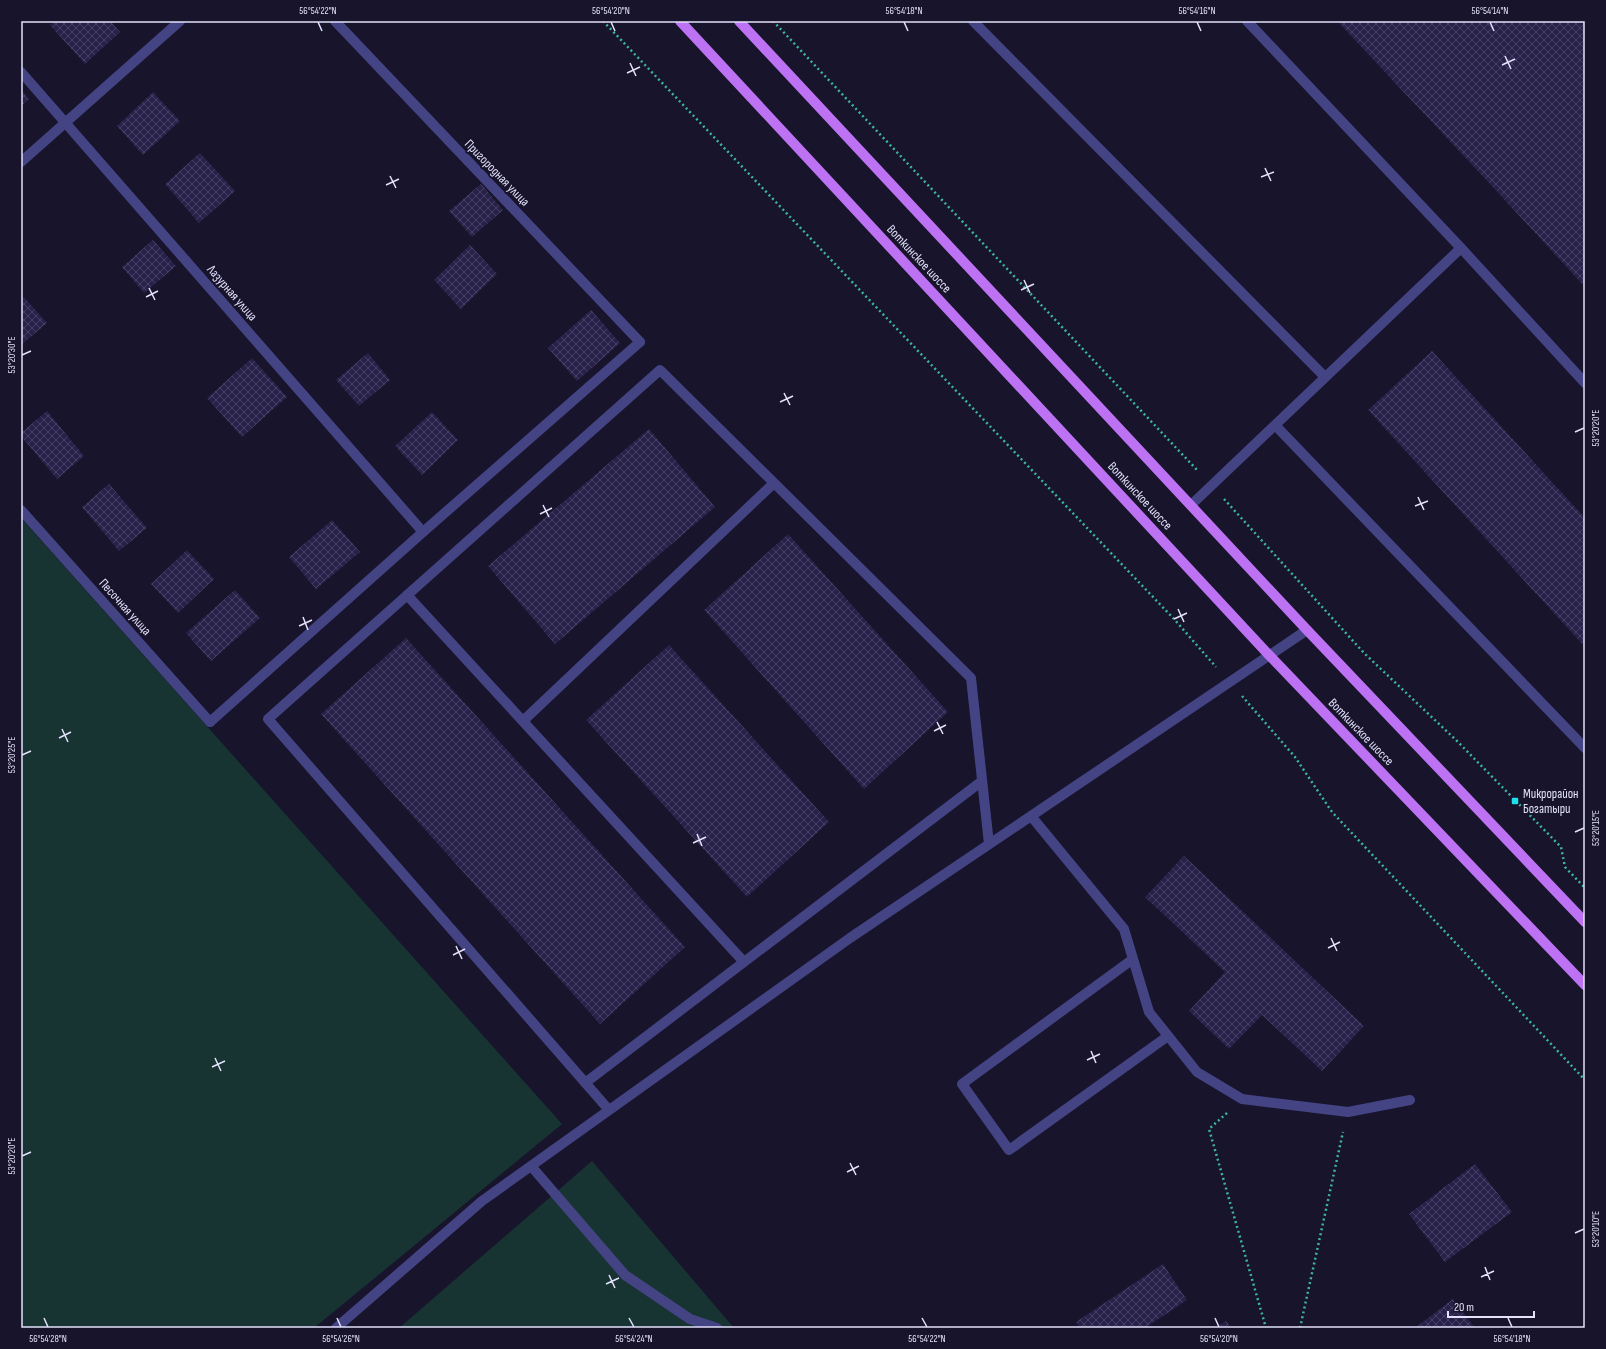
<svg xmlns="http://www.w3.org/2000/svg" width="1606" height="1349" font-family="'Sofia Sans Condensed',sans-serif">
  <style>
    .grass { fill: #183432 }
    .building { fill: url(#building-cross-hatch) }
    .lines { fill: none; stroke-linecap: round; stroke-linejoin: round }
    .path { stroke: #3db4a7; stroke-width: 2.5; stroke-dasharray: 2 3; stroke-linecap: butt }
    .lane { stroke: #444485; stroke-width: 10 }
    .street { stroke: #444485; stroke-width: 10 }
    .primary { stroke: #bc72f2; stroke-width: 10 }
    .ticks { fill: none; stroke: #e3e1fc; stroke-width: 1.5 }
    .poi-dot { fill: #1ee0eb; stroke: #17142b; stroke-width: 1.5 }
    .labels { text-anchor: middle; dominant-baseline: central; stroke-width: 4; stroke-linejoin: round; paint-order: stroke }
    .street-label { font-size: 13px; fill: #e3e1fc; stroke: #17142b }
    .poi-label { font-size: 13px; fill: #e3e1fc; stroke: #17142b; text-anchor: start }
    .neatline { fill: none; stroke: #e3e1fc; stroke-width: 1.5 }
    .ticks-label { font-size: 10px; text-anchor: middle; fill: #e3e1fc }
  </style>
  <defs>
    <pattern id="building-cross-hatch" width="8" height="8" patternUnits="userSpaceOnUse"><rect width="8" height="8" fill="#28224a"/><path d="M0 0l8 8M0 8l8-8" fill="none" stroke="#474265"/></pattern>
  </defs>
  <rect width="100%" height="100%" fill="#17142b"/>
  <path class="grass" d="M21,518l541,606 -248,204h-293z
    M592,1161l142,167h-335z"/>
  <path class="building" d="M55,21h55l10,11 -35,32 -35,-39z
    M1337,21h248v266l-94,-102z
    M21,89l8,10 -8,7z
    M153,92l27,29 -37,34 -26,-29z
    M200,153l35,38 -36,32 -34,-39z
    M481,184l22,26 -31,27 -23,-26z
    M153,240l23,26 -32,27 -22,-26z
    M470,245l27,29 -36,35 -27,-29z
    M24,297l23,26 -26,22v-45z
    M591,310l29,33 -43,38 -29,-33z
    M1432,351l153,167v129l-217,-237z
    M368,353l22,27 -31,26 -23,-26z
    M252,358l35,39 -45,40 -35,-39z
    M47,411l37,45 -27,23 -36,-43v-3z
    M432,412l26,28 -36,35 -27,-29z
    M649,429l66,78 -160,137 -67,-78z
    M109,484l38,44 -28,23 -37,-44z
    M332,520l28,32 -44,37 -27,-32z
    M788,534l160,178 -84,77 -160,-179z
    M187,550l27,29 -36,34 -27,-29z
    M235,590l25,28 -49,43 -25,-28z
    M406,638l279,309 -85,77 -279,-310z
    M669,645l160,177 -82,75 -161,-177z
    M1184,856l180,170 -42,45 -60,-56 -33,34 -40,-38 36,-39 -80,-75z
    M1475,1164l37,48 -67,50 -36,-48z
    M1163,1264l24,36 -42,28h-65l-4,-6z
    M1453,1299l22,29h-60z
    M1226,1321l5,7h-16z"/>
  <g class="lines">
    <path class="path" d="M603,21l571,598 42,48
      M773,21l425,450
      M1224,499l140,154 93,88 104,106 4,20 20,21
      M1242,696l53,61 37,55 253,268
      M1227,1113l-18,16 57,199
      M1300,1328l43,-196"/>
    <path class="lane" d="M973,21l352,356
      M1247,21l214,227 124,135
      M21,162l159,-141
      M1275,425l310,323
      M1191,505l270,-257
      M407,595l337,367
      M523,721l251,-238
      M210,722l213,-190 217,-190
      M1031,816l93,113 25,83 48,60 45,27 106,13 62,-12
      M1133,959l-171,125 47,66 159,-114
      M585,1083l397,-302
      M609,1110l-341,-391 392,-349 311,308 18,166
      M531,1166l94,109 65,44 27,9
      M336,1328l146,-127 368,-263 457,-308"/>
    <path class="street" d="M335,21l305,321
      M21,72l402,460
      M21,510l189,212"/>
    <path class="primary" d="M680,21l589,634 316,330
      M739,21l568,609 278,292"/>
  </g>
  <path class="ticks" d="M318,22l4,9M611,22l4,9M904,22l4,9M1197,22l4,9M1490,22l4,9M1505,56l6,13M630,63l6,13M1502,65l13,-6M627,73l13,-6M1265,168l6,13M390,176l6,12M1261,177l13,-5M386,185l13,-6M1024,280l6,13M149,288l6,12M1021,290l13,-6M146,297l12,-6M22,355l9,-4M784,393l6,12M780,402l13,-6M1575,432l9,-4M1418,497l6,13M543,505l6,12M1415,506l13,-5M540,514l12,-6M1178,609l6,13M303,617l5,13M1174,619l13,-6M299,626l13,-6M937,722l6,12M62,729l6,13M934,731l12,-6M59,738l12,-6M22,755l9,-4M1575,832l9,-4M697,834l5,12M693,843l13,-6M1331,938l6,13M456,946l6,13M1328,948l12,-6M453,955l12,-6M1091,1051l5,12M215,1058l6,13M1087,1060l13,-6M212,1067l13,-6M22,1156l9,-4M850,1163l6,12M847,1172l12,-6M1575,1233l9,-4M1485,1267l5,13M609,1275l6,13M1481,1277l13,-6M606,1284l13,-6M44,1318l4,9M337,1318l4,9M629,1318l5,9M922,1318l5,9M1215,1318l4,9M1508,1318l4,9"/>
  <rect class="poi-dot" x="1511" y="797" width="8" height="8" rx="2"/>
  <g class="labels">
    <g class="street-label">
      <text transform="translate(497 173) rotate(46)">Пригородная улица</text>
      <text transform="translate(919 259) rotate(47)">Воткинское шоссе</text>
      <text transform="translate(232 293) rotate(49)">Лазурная улица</text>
      <text transform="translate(1140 496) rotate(47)">Воткинское шоссе</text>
      <text transform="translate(125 607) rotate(48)">Песочная улица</text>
      <text transform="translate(1361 732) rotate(46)">Воткинское шоссе</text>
    </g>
    <g class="poi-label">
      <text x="1523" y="794">Микрорайон<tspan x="1523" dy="15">Богатыри</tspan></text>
    </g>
  </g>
  <rect width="1606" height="1349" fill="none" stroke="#17142b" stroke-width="44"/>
  <path d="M1448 1311v6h86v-6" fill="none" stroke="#e3e1fc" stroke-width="2"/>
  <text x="1454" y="1311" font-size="12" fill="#e3e1fc" stroke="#17142b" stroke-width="3" paint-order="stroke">20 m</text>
  <rect x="22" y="22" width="1562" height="1305" class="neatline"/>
  <g class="ticks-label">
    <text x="318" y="14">56°54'22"N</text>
    <text x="611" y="14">56°54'20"N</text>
    <text x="904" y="14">56°54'18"N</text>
    <text x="1197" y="14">56°54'16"N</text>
    <text x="1490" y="14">56°54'14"N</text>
    <text transform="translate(11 355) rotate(-90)" y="4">53°20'30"E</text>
    <text transform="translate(1595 428) rotate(-90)" y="4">53°20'20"E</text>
    <text transform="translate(11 755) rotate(-90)" y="4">53°20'25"E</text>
    <text transform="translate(1595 828) rotate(-90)" y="4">53°20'15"E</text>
    <text transform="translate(11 1156) rotate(-90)" y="4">53°20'20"E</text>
    <text transform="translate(1595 1229) rotate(-90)" y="4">53°20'10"E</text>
    <text x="48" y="1342">56°54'28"N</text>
    <text x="341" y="1342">56°54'26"N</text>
    <text x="634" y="1342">56°54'24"N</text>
    <text x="927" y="1342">56°54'22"N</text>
    <text x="1219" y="1342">56°54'20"N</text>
    <text x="1512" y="1342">56°54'18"N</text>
  </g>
</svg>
